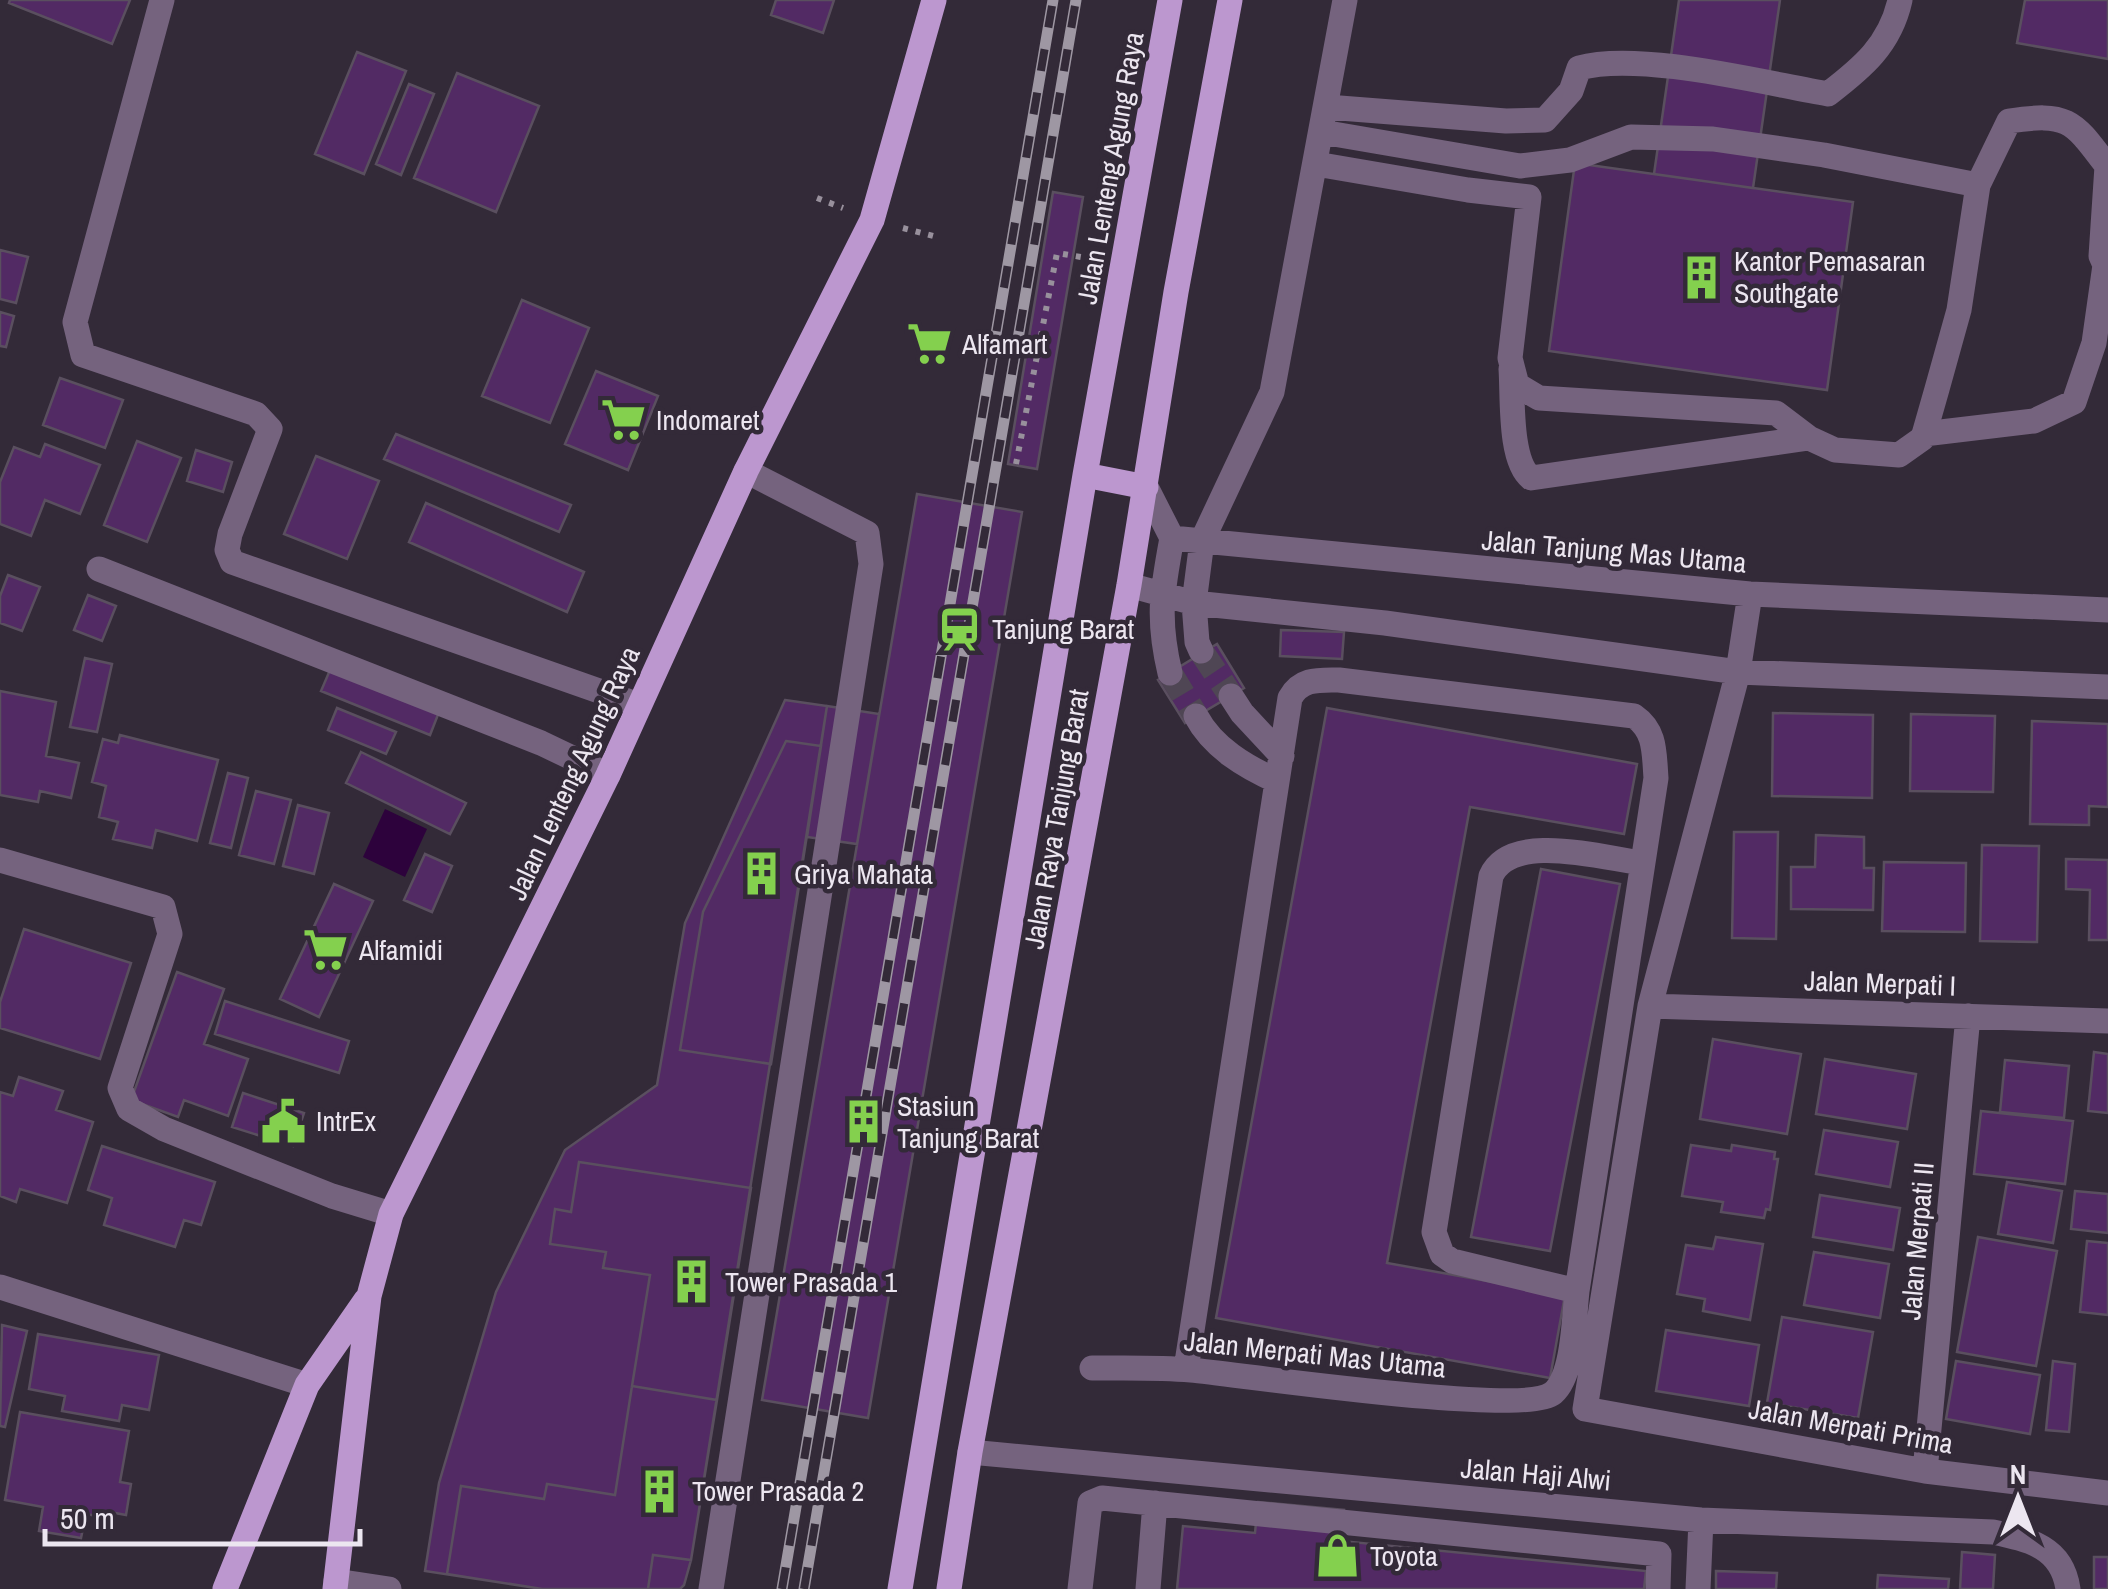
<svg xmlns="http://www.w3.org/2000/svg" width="2108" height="1589" font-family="'Archivo Narrow',sans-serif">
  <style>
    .water { fill: #2d023c }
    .building { fill: #522a64; stroke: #5a4f5f; stroke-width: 2.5 }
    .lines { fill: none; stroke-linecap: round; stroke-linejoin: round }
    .minor-tunnel { stroke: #4f4654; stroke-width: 25; stroke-dasharray: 25 12; stroke-linecap: butt }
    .path { stroke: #98909c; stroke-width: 6; stroke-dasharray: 5 8; stroke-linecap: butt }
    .minor { stroke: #75637e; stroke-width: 25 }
    .major { stroke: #bc97cf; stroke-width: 25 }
    .rail-casing { stroke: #9e97a3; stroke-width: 11 }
    .rail { stroke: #332a38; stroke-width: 8; stroke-dasharray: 22; stroke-linecap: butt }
    .labels { text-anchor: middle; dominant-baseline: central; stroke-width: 9; stroke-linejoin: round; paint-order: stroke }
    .street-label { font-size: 28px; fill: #ece6f0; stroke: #332a38 }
    .poi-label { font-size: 28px; fill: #ece6f0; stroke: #332a38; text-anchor: start }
  </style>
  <rect width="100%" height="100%" fill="#332a38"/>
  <path class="water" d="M385,809l42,20 -22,48 -42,-20z"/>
  <path class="building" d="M10,0h120l-18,44 -103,-41z
    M776,0h58l-11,33 -52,-18z
    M1679,0h101l-27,188 -99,-14z
    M2025,0h83v59l-91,-16z
    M357,52l49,19 -42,103 -49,-20z
    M457,73l82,33 -43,106 -82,-34z
    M409,84l25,10 -33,81 -25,-11z
    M1575,163l278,39 -26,188 -278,-39z
    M1053,192l30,5 -46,272 -29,-5z
    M0,250l28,7 -12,46 -16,-4z
    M522,300l67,28 -39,95 -68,-27z
    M0,312l14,4 -8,31 -6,-1z
    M596,371l62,25 -30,74 -63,-26z
    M60,378l63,22 -18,48 -62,-23z
    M396,434l175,71 -12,27 -175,-73z
    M137,441l44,17 -34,84 -43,-17z
    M45,444l55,21 -20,49 -35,-14 -14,36 -31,-12v-42l14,-35 26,10z
    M196,450l36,12 -9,30 -36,-11z
    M316,456l63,25 -32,78 -63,-25z
    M917,494l105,18 -154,906 -106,-18z
    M426,503l158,69 -17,40 -158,-70z
    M8,575l32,12 -18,44 -22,-8v-27z
    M88,595l28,11 -14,35 -28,-11z
    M1281,630l63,2 -2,27 -62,-3z
    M1217,644l27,44 -59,35 -27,-43z
    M85,658l27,6 -15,68 -27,-5z
    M333,663l108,44 -11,28 -109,-44z
    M0,691l56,11 -10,54 33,7 -8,35 -31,-7 -2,11 -38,-7z
    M785,700l42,6 -136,854 -7,25 -4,4h-138l-117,-18 14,-88 57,-191 69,-142 92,-65 28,-162z
    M827,706l52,8 -22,130 -50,-7z
    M337,708l59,24 -10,22 -58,-24z
    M1327,708l310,56 -13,70 -154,-27 -83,456 178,32 -15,83 -334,-60z
    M1773,713l100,2 -1,83 -100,-2z
    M1911,714l84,2 -2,76 -83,-1z
    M2032,721l76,3v83l-19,-1v19l-59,-1z
    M120,735l98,25 -21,81 -41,-11 -4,18 -39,-9 5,-17 -19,-5 7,-31 -14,-4 11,-43 15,4z
    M786,741l35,5 -50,318 -91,-14 23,-138z
    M361,752l105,51 -16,31 -104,-51z
    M228,773l20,5 -17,70 -21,-5z
    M256,791l35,9 -17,64 -35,-9z
    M298,805l31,8 -15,61 -31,-8z
    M1734,832h44l-2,107 -44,-1z
    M1816,835l48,2v31h10l-1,42 -82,-1v-42h24z
    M1982,845l57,1 -2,96 -57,-1z
    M425,854l27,12 -20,46 -28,-12z
    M2066,859l42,1v80h-19l1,-50 -24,-1z
    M1884,862l82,1 -1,69 -83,-1z
    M1541,869l79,15 -70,367 -79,-14z
    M334,884l39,17 -54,116 -39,-18z
    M24,929l107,34 -31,96 -100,-31v-26z
    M177,972l47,17 -20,55 44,15 -20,57 -44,-16 -6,17 -47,-17z
    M225,1001l124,40 -10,32 -124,-39z
    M1713,1039l88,15 -14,80 -87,-15z
    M2094,1052l14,2v59l-20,-2z
    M1825,1059l91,15 -9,55 -91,-15z
    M2005,1060l64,6 -5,52 -64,-6z
    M19,1077l44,14 -7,19 37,12 -26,81 -47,-14 -4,13 -16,-6v-104l13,4z
    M243,1093l61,20 -11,33 -61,-19z
    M1981,1111l92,10 -8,63 -91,-10z
    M1824,1130l74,12 -8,45 -74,-13z
    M1691,1145l40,6 1,-6 43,7 -1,7h4l-8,51 -4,-1 -2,9 -43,-6 2,-10 -41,-6z
    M102,1146l113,36 -14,43 -17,-5 -9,27 -71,-22 8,-27 -24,-8z
    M579,1162l172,26 -34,212 -85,-14 18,-111 -47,-7 3,-16 -56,-8 5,-35 16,3z
    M2007,1182l55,9 -9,52 -55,-9z
    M2075,1191l33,3v39l-37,-4z
    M1820,1195l80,13 -7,42 -80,-13z
    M1716,1237l47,7 -13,76 -47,-9 2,-12 -28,-5 9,-49 27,4z
    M1978,1237l79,14 -21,115 -79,-14z
    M2087,1241l21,2v72l-28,-3z
    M1814,1252l75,12 -9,54 -76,-13z
    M1782,1317l91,15 -15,86 -91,-15z
    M2,1325l25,6 -22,96 -5,-1z
    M1666,1330l93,15 -10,61 -93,-15z
    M38,1334l121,21 -10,55 -27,-5 -3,16 -57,-10 3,-15 -36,-7z
    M1956,1361l84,14 -10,59 -84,-15z
    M2053,1361l22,3 -6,68 -23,-2z
    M632,1386l85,14 -26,160 -38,-5 -5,34h-106l-95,-15 14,-88 83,13 3,-15 68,11z
    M20,1412l109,19 -9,51 11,2 -5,31 -11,-2 -2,6 -27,-5 -5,24 -42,-7 4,-24 -38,-7z
    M1258,1502l86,8 -3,31 305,30 -2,18h-467l6,-63 72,7z
    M1962,1552l33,3 -2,34h-33z
    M2094,1557h14v32h-14z
    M1716,1571l61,2 -1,16h-60z
    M1878,1575l71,4 -1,10h-71z"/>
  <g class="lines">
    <path class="minor-tunnel" d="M1201,651l30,45
      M1170,673l26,43"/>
    <path class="path" d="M817,198l26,10
      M903,228l34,9
      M1016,464l41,-211 36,6"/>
    <path class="minor" d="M162,0l-87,322 8,33 173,59 14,15 -40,105 -3,16 5,12 407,143
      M1327,107l179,14 39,-1 26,-29 8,-23c60,-17 185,15 249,26 34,-26 62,-49 72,-94
      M1316,164l152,26 61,7 -19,161 7,27 22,13 237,15 33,25 26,12 64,5 24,-17 14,-49 22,-79 19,-125 -154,-30 -111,-16 -82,-2 -61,23 -50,6 -198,-34
      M1511,369c2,27 -2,92 20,109l278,-40
      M1924,434l110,-13 40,-19 20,-59 11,-78 -4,-9 6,-90c-34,-45 -38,-54 -98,-45l-31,64
      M1146,487l26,51 578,56 358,16
      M99,569l442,174 67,32
      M1129,585l65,18 191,20 353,49 370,15
      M1750,594l-12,78 -88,334 -65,403 340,62 183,22
      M1201,651l-4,-9 -3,-39 8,-62 70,-149 73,-392
      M1170,673c-13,-54 -8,-82 2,-135
      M1231,696l11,17 40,43
      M1196,716c17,32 50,51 81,65
      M0,860l163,47 7,27 -50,154 9,21 35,20 168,67 59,18
      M1650,1006l458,15
      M0,1287l307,98
      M1577,1291l-125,-30 -10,-7 -8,-22 57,-356c20,-45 111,-18 151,-13
      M1092,1368c32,0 66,-1 99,2 53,5 333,47 362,23 21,-18 21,-76 24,-102l79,-513c-2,-25 0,-47 -22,-62l-295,-36c-20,0 -38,-2 -49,18l-104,671
      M970,1452l731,68 292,12c37,8 69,15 75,57
      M1925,1471l43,-455
      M336,1581l53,8
      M711,1589l160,-1025 -4,-31 -121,-62
      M1080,1589l10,-86 12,-5 557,56 -1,35
      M1148,1589l7,-86
      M1698,1589l3,-69"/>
    <path class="major" d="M1085,475l61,12
      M225,1589l82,-204 59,-85
      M335,1589l34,-293 22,-82 217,-439 138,-304 126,-251 62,-220
      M900,1589l185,-1114 85,-475
      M949,1589l21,-137 159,-867 47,-293 54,-292"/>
    <defs>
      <path id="rail" d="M782,1589l271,-1589
        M804,1589l272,-1589"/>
    </defs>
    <use href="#rail" class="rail-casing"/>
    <use href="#rail" class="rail"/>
  </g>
  <defs>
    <symbol id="building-bare" viewBox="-9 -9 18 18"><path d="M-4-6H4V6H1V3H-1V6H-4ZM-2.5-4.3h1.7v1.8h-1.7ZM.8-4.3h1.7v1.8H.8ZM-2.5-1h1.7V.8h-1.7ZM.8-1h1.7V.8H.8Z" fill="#84d04e" stroke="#332a38" stroke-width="2.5" paint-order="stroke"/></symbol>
    <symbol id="supermarket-bare" viewBox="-9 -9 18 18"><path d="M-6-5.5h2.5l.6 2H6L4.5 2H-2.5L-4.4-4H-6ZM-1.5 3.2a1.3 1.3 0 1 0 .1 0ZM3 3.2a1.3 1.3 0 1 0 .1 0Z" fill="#84d04e" stroke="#332a38" stroke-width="2.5" paint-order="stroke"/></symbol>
    <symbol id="station-bare" viewBox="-9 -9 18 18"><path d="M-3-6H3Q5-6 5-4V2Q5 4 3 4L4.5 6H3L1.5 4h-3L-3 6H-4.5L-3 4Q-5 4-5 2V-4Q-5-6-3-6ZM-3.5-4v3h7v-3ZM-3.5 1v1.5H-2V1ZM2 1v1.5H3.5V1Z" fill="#84d04e" stroke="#332a38" stroke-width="2.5" paint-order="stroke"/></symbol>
    <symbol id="civic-bare" viewBox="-9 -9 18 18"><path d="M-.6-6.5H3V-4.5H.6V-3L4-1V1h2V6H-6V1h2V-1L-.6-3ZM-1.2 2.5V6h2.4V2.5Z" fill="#84d04e" stroke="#332a38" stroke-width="2.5" paint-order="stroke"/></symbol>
    <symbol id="shop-bare" viewBox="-9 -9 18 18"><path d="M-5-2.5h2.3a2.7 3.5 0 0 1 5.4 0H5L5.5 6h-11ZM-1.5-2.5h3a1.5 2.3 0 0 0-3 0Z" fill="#84d04e" stroke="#332a38" stroke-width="2.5" paint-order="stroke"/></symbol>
  </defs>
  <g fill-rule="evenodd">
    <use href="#building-bare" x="1670" y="246" width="63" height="63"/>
    <use href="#supermarket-bare" x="898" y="312" width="63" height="63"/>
    <use href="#supermarket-bare" x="592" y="388" width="63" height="63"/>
    <use href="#station-bare" x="928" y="598" width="63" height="63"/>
    <use href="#building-bare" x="730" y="842" width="63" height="63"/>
    <use href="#supermarket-bare" x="294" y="918" width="63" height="63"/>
    <use href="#civic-bare" x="252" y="1090" width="63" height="63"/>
    <use href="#building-bare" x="832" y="1090" width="63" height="63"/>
    <use href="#building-bare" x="660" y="1250" width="63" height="63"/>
    <use href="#building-bare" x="628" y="1460" width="63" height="63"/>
    <use href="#shop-bare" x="1306" y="1524" width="63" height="63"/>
  </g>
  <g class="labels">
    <g class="street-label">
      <text transform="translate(1110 168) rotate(-80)">Jalan Lenteng Agung Raya</text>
      <text transform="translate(1614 551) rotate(5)">Jalan Tanjung Mas Utama</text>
      <text transform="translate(573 773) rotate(-65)">Jalan Lenteng Agung Raya</text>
      <text transform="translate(1056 819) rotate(-80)">Jalan Raya Tanjung Barat</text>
      <text transform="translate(1880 983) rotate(2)">Jalan Merpati I</text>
      <text transform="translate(1917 1241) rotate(-85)">Jalan Merpati II</text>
      <text transform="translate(1315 1354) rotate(6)">Jalan Merpati Mas Utama</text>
      <text transform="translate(1851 1426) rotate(10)">Jalan Merpati Prima</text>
      <text transform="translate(1536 1474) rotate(5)">Jalan Haji Alwi</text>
    </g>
    <g class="poi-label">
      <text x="1734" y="261">Kantor Pemasaran<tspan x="1734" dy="32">Southgate</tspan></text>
      <text x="962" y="344">Alfamart</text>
      <text x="656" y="420">Indomaret</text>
      <text x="992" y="629">Tanjung Barat</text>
      <text x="794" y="874">Griya Mahata</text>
      <text x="359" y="950">Alfamidi</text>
      <text x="897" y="1106">Stasiun<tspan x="897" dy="32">Tanjung Barat</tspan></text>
      <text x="316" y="1121">IntrEx</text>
      <text x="725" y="1282">Tower Prasada 1</text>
      <text x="692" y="1491">Tower Prasada 2</text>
      <text x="1370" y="1556">Toyota</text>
    </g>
  </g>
  <g transform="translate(2018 1499)" stroke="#332a38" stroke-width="8" paint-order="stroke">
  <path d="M0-8L18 38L0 25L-18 38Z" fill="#ece6f0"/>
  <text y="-15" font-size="28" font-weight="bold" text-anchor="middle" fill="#ece6f0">N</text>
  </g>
  <path d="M45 1529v15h315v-15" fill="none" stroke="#ece6f0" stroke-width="5"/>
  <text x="60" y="1529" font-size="30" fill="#ece6f0" stroke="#332a38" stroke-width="8" paint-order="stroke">50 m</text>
</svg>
